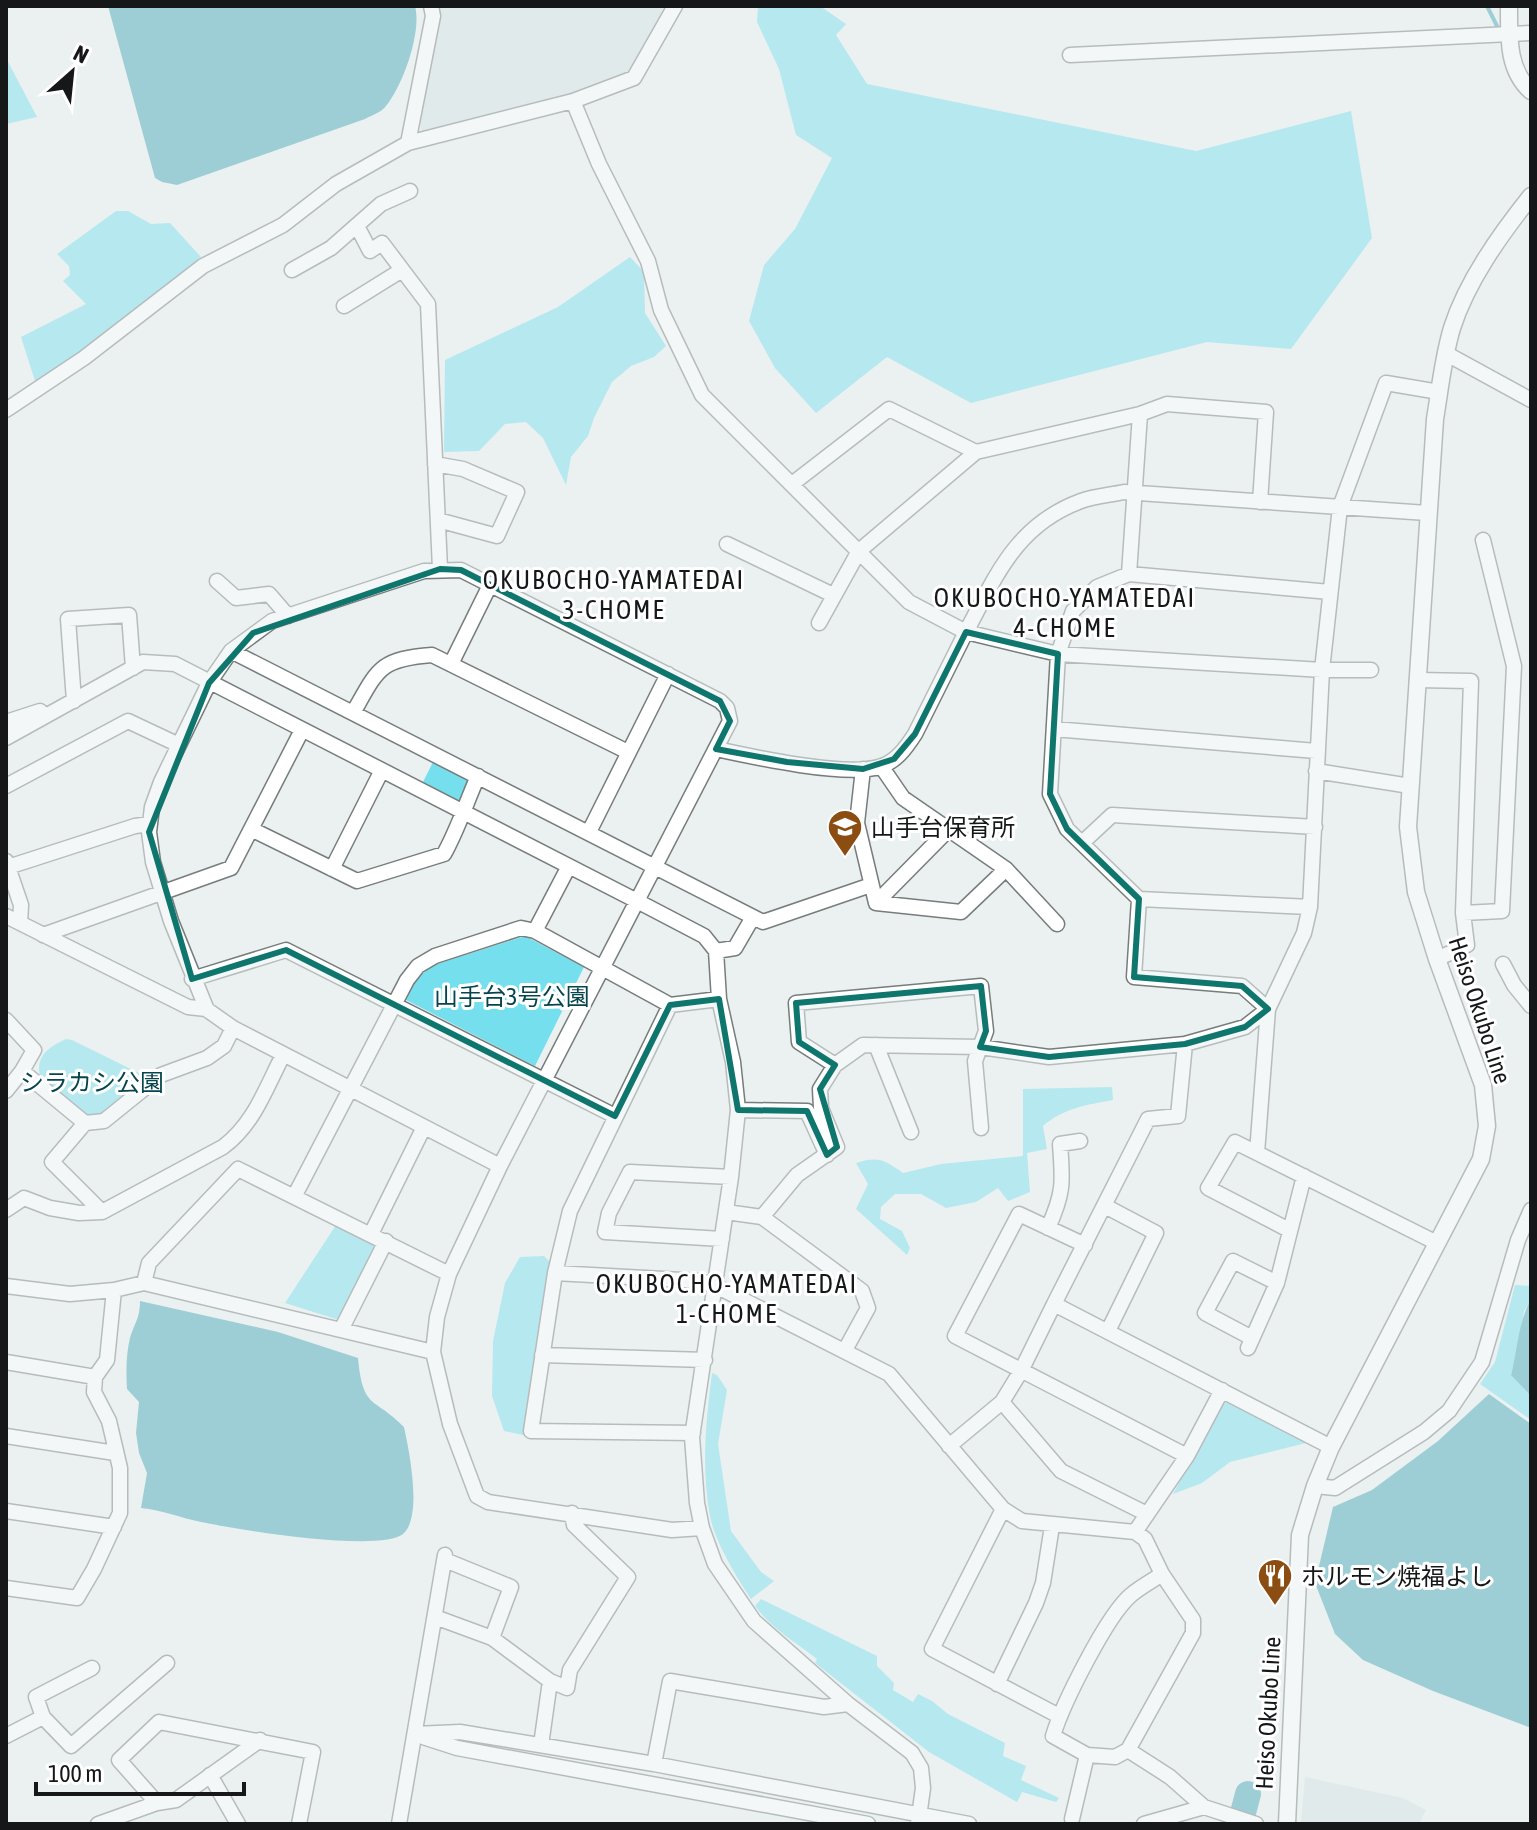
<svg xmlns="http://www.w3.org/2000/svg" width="1537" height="1830" font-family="'Asap Condensed','Noto Sans JP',sans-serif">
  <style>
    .built { fill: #d5e3e4 }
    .green { fill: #75dfee }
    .water { fill: #40a5b3 }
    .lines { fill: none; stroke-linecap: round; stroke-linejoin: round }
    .stream { stroke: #40a5b3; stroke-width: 4 }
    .river { stroke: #40a5b3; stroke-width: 26 }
    .minor-casing { stroke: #777c7c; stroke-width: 17 }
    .major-casing { stroke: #777c7c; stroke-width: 19 }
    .minor { stroke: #fff; stroke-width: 14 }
    .major { stroke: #fff; stroke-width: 16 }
    .marked { fill: none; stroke: #0f766e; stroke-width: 6; stroke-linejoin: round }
    .labels { text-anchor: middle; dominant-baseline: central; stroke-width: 6; stroke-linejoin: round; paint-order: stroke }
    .poi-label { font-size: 24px; fill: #161718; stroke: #fff; text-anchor: start }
    .park-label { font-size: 24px; fill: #06454d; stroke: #fff }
    .street-label { font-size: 24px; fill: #161718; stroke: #fff }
    .neighbourhood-label { font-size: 26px; letter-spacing: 2px; fill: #161718; stroke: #fff }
  </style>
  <rect width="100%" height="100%" fill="#ebf0f1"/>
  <path class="built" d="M437,6h232l-39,69 -108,38 -99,24 -4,-16z
    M1305,1777l98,21 23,12 -7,14h-118z"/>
  <path class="green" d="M758,6h62l26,18 -10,11 31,49 329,67 155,-40 21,127 -81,111 -84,-7 -236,61 -84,-46 -71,56 -41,-45 -26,-47 15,-56 31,-36 37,-71 -36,-23 -17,-66 -22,-47z
    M6,58l31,59 -31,7z
    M116,211h12l23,13 19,-1 31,34 -52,44 -110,82 -4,-2 -14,-44 65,-33 -23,-23 7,-6 -1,-9 -12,-12z
    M630,257l14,15 1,41 21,33 -12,11 -23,9 -19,16 -18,36 -6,18 -17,21 -5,28 -23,-47 -17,-16 -21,2 -26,27 -35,1 1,-92 113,-53z
    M434,760l32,16 2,10 -9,18 -37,-20z
    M525,936l59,31 -49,99 -129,-66 9,-19 16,-15z
    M66,1039l6,1 77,38 -49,37 -14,1 -46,-40c-5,-20 10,-30 26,-37z
    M1112,1087l1,13c-27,5 -49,8 -70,26l4,23 -20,4 3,39 -22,9 -10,-13 -22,14 -30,6 -25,-14h-26l-14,13 -1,12 22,12 8,17 -3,7 -51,-46 12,-25 -12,-21c23,-7 28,-3 47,10l38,-9 82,-8v-67z
    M336,1225l43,20 -40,75 -54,-17z
    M544,1256l7,7 -13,102 -15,70 -19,-4 -12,-35 1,-55 12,-58 15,-26z
    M1515,1285l16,1v14l-7,11 -5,34 -8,29 20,22v24l-51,-36 15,-22z
    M712,1373l5,2 10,15 -9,54 13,87 30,41 13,9 -23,18c-15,-23 -36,-57 -41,-83 -9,-48 -4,-96 2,-143z
    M1228,1401l78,42 -76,19 -28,21 -29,11 48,-89z
    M761,1599l116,57v10l17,17 -1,7 20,12 5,-8 14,7 16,13 57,29 -2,13 23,10 -5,14 38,18 -3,4 -34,-10 -5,10 -88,-50 -114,-89 2,-4c-22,-17 -45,-30 -62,-53z"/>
  <path class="water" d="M108,6h307c7,26 -12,79 -29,100 -4,6 -14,9 -21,13l-188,66 -15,-3 -7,-4z
    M1531,1300v96l-20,-21c6,-23 8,-57 20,-75z
    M140,1301l138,31 80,26c5,53 16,38 46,69 5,23 19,90 -1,107 -23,19 -169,-5 -202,-12 -20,-4 -39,-12 -60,-14l6,-35 -8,-20 -3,-20 3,-31 -12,-13c-1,-16 -1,-35 3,-51 5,-16 10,-20 10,-37z
    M1489,1394l42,30v304l-98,-37 -70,-31 -28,-26 -20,-51 18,-76 39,-17 66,-49z"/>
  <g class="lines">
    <path class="stream" d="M1487,6l10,20"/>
    <path class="river" d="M1240,1824l8,-30"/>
    <defs>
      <path id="minor" d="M1070,55l461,-22
        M573,101l26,63 49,97 13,49 41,85 207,207 57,30 -51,102c-9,14 -19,28 -36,33 -35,10 -126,-10 -163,-18
        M408,143l25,-127 -2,-10
        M357,226l13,25 12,-8 46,61 12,265
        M292,270l39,-22 50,-44 29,-13
        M344,306l58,-36
        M1445,353l86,47
        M6,410l78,-52 119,-92 80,-41 53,-41 72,-41 165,-42 61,-23 41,-72
        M435,464l28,5 54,23 -20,44 -59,-16
        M792,484l97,-75 87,43 164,-38 27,-10 99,8 -6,90
        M727,544l106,51
        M1129,574l11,-160
        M217,581l19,17 33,-4 19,22
        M819,623l40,-72 117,-99
        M231,651l532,271 108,-37
        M451,664l39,-79
        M1371,670h-49l-264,-16 -92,-22c30,-56 50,-107 115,-131 13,-5 29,-6 43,-9l303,21
        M1417,680l54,1 -8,232 4,32 -30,14
        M74,701l-6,-82 61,-4 4,53
        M353,713c25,-44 26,-54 79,-58l196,97
        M6,722l34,-11 3,3
        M1054,729l262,22
        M6,738l137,-76 32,2 462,237 67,35 12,15 3,48 14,63 5,48 -7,67 -39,260 5,66 5,25 13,36 39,57 94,83 64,49 9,15 2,20 -5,36
        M881,766l22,32 103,71 51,55
        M863,769l-6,54 19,80 85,9 45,-43
        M1316,771l94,15
        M6,786l122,-65 51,24
        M251,829l106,52 87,-27c14,-25 22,-51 34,-78
        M589,832l79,-158
        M1082,843l30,-28 203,12
        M6,861l15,44 -1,18
        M569,866l-34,65 135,74 49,-6
        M8,867l127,-41 15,-2
        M332,869l50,-99
        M1139,899l-5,78 108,9 26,23 36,-76 6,-26 12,-237 18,-163 46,-124 53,9
        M876,903l72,-73
        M1310,907l-171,-8 -72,-70 -17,-35 8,-140 15,-43 24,-24 32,-13 201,18
        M1463,913l39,-2 12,-245 -31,-126
        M6,916l182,91 18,2 27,19 267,138
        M43,935l188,-67 71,-138
        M716,951l19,-3 18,-31
        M1503,964l11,21 17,21
        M192,979l94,-29 329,166
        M670,1005l-100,206 -15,62 -24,158 162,2
        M207,1010l-36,-89 -18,-59 -4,-30 3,-25 9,-25 48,-99 22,-32 41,-30 152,-50 37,-1 259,131 7,7 3,13 -230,445 -51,108 -12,43 -4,35 17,72 27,72 11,6 184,28 30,-2
        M6,1020l28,30 -12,21 -16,20
        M876,1045l35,87
        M835,1065l-36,-23 -3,-39 185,-17 5,45 -11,30 6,67
        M22,1071l63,52 19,-2 57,-46 46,-17 17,-12 9,-18
        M738,1110l69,1 20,44
        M85,1123l-33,39 50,50
        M1257,1153l11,-144
        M295,1195l112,-215 11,-14 17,-10 86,-28 14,3
        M1105,1206l51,27 -48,98
        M6,1210l18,-12 26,10 29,5 23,-1 121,-65c31,-23 43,-59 60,-92
        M726,1212l36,5 100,74 6,17 -23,42
        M762,1217l35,-42 40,-28 -16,-39 -1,-19 15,-24 28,-20 117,2 69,10 136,-13 60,-17 23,-18
        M1048,1228c16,-35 15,-46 12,-84l20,-3
        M1289,1230l-81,-42 27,-46 202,101
        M371,1234l53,-107
        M722,1239l-117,-7 4,-19 21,-41 101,5
        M1085,1245l-66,-31 -64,122 232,120
        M555,1273l145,8 16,5 173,88 114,135 19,12 113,11 10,7 17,35 31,46v13l-65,117 -13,7 -28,-2 -15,64
        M144,1283l5,-20 89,-94 211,105
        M6,1286l64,8 44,-4 30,-7 289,69
        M1054,1304l94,-185 30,-3 7,-72
        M341,1330l45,-89
        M1252,1338l-47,-25 28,-52 44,22
        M1248,1348l29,-65 27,-107
        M542,1355l163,5
        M6,1362l89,15
        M1002,1402l59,69 86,43
        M6,1436l109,17
        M949,1446l53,-44 19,-31 33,-67 277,143
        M1315,1486l20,2 89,-56 25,-21 33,-49 36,-122 13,-30
        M1003,1509l-71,140 127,67
        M6,1511l108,16
        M1135,1532l52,-76 35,-66
        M445,1560l66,27 -19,51
        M6,1588l71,10 17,-29 26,-56v-45l-11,-47 -15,-29 1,-15 12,-17 7,-70
        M435,1617l57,21 58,43 17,7 3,-18 58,-93 -54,-52 -2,-12
        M92,1668l-56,29 7,20 28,29 96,-83
        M997,1684l39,-81 7,-20 9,-57
        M415,1734l45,-2 194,32 315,60
        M6,1736l37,-19
        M423,1737l34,11 411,76
        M541,1745l9,-64
        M1128,1750l42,27 34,30
        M1087,1755l-34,-19c9,-31 54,-121 78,-141 9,-8 21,-14 31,-21
        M654,1764l16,-83 154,26 24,-3
        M210,1775l28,49
        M157,1803l-38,-43 40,-38 154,30 -14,72
        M98,1824l59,-21 19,-3 84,-60
        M399,1824l46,-269
        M1144,1824l60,-17 52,17"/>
      <path id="major" d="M1509,6c0,30 -2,64 22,85
        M1287,1824l13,-289 15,-49 16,-39 150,-288 6,-33 -4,-41 -46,-126 -21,-67 -8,-65 27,-408c5,-30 8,-61 17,-91 15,-47 48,-93 79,-132"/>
    </defs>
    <use href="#minor" class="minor-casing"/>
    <use href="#major" class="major-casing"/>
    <use href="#minor" class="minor"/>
    <use href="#major" class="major"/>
  </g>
  <path d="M0 0H1537V1830H0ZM440,569l21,1 259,131 10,20 -14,28 71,13 76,7 31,-10 21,-25 51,-102 92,22 -8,140 17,35 72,70 -5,78 108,9 26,23 -23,18 -60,17 -136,13 -69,-10 6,-16 -5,-45 -185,17 3,39 36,23 -15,24 17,58 -10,8 -20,-44 -69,-1 -19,-111 -49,6 -55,111 -329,-166 -94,29 -43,-147 60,-149 44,-50z" fill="#ebf0f1" fill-opacity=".55" fill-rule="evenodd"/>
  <path class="marked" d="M440,569l21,1 259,131 10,20 -14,28 71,13 76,7 31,-10 21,-25 51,-102 92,22 -8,140 17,35 72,70 -5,78 108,9 26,23 -23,18 -60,17 -136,13 -69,-10 6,-16 -5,-45 -185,17 3,39 36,23 -15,24 17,58 -10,8 -20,-44 -69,-1 -19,-111 -49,6 -55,111 -329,-166 -94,29 -43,-147 60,-149 44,-50z"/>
  <defs>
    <symbol id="school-pin" viewBox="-11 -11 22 30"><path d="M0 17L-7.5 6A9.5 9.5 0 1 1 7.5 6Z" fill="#8b4d11" stroke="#fff"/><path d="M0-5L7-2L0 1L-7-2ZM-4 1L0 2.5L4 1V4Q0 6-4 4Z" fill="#fff"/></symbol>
    <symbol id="restaurant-pin" viewBox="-11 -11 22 30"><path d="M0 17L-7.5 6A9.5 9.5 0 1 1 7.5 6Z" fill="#8b4d11" stroke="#fff"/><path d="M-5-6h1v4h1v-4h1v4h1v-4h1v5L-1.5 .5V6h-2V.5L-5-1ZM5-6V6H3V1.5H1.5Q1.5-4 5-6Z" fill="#fff"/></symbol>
  </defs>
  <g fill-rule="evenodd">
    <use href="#school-pin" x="825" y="807" width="40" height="54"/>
    <use href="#restaurant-pin" x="1255" y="1556" width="40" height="54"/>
  </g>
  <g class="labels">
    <g class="poi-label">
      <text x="871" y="827">山手台保育所</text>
      <text x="1301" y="1576">ホルモン焼福よし</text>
    </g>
    <g class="park-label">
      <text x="512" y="996">山手台3号公園</text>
      <text x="92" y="1082">シラカシ公園</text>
    </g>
    <g class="street-label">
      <text transform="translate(1480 1010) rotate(72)">Heiso Okubo Line</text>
      <text transform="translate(1268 1713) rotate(-87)">Heiso Okubo Line</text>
    </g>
    <g class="neighbourhood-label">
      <text x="614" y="580">OKUBOCHO-YAMATEDAI<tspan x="614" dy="30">3-CHOME</tspan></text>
      <text x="1065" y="598">OKUBOCHO-YAMATEDAI<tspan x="1065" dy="30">4-CHOME</tspan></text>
      <text x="727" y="1284">OKUBOCHO-YAMATEDAI<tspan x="727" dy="30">1-CHOME</tspan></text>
    </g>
  </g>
  <rect width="1537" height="1830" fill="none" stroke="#161718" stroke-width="16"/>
  <g transform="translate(72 72) rotate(27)" stroke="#ffffff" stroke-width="6" paint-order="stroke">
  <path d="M0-6L14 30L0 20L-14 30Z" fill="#161718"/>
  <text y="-12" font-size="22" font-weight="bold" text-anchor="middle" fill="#161718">N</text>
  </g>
  <path d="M36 1782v12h208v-12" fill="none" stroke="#161718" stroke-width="4"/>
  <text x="48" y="1782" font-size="24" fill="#161718" stroke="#ffffff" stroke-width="6" paint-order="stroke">100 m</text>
</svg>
